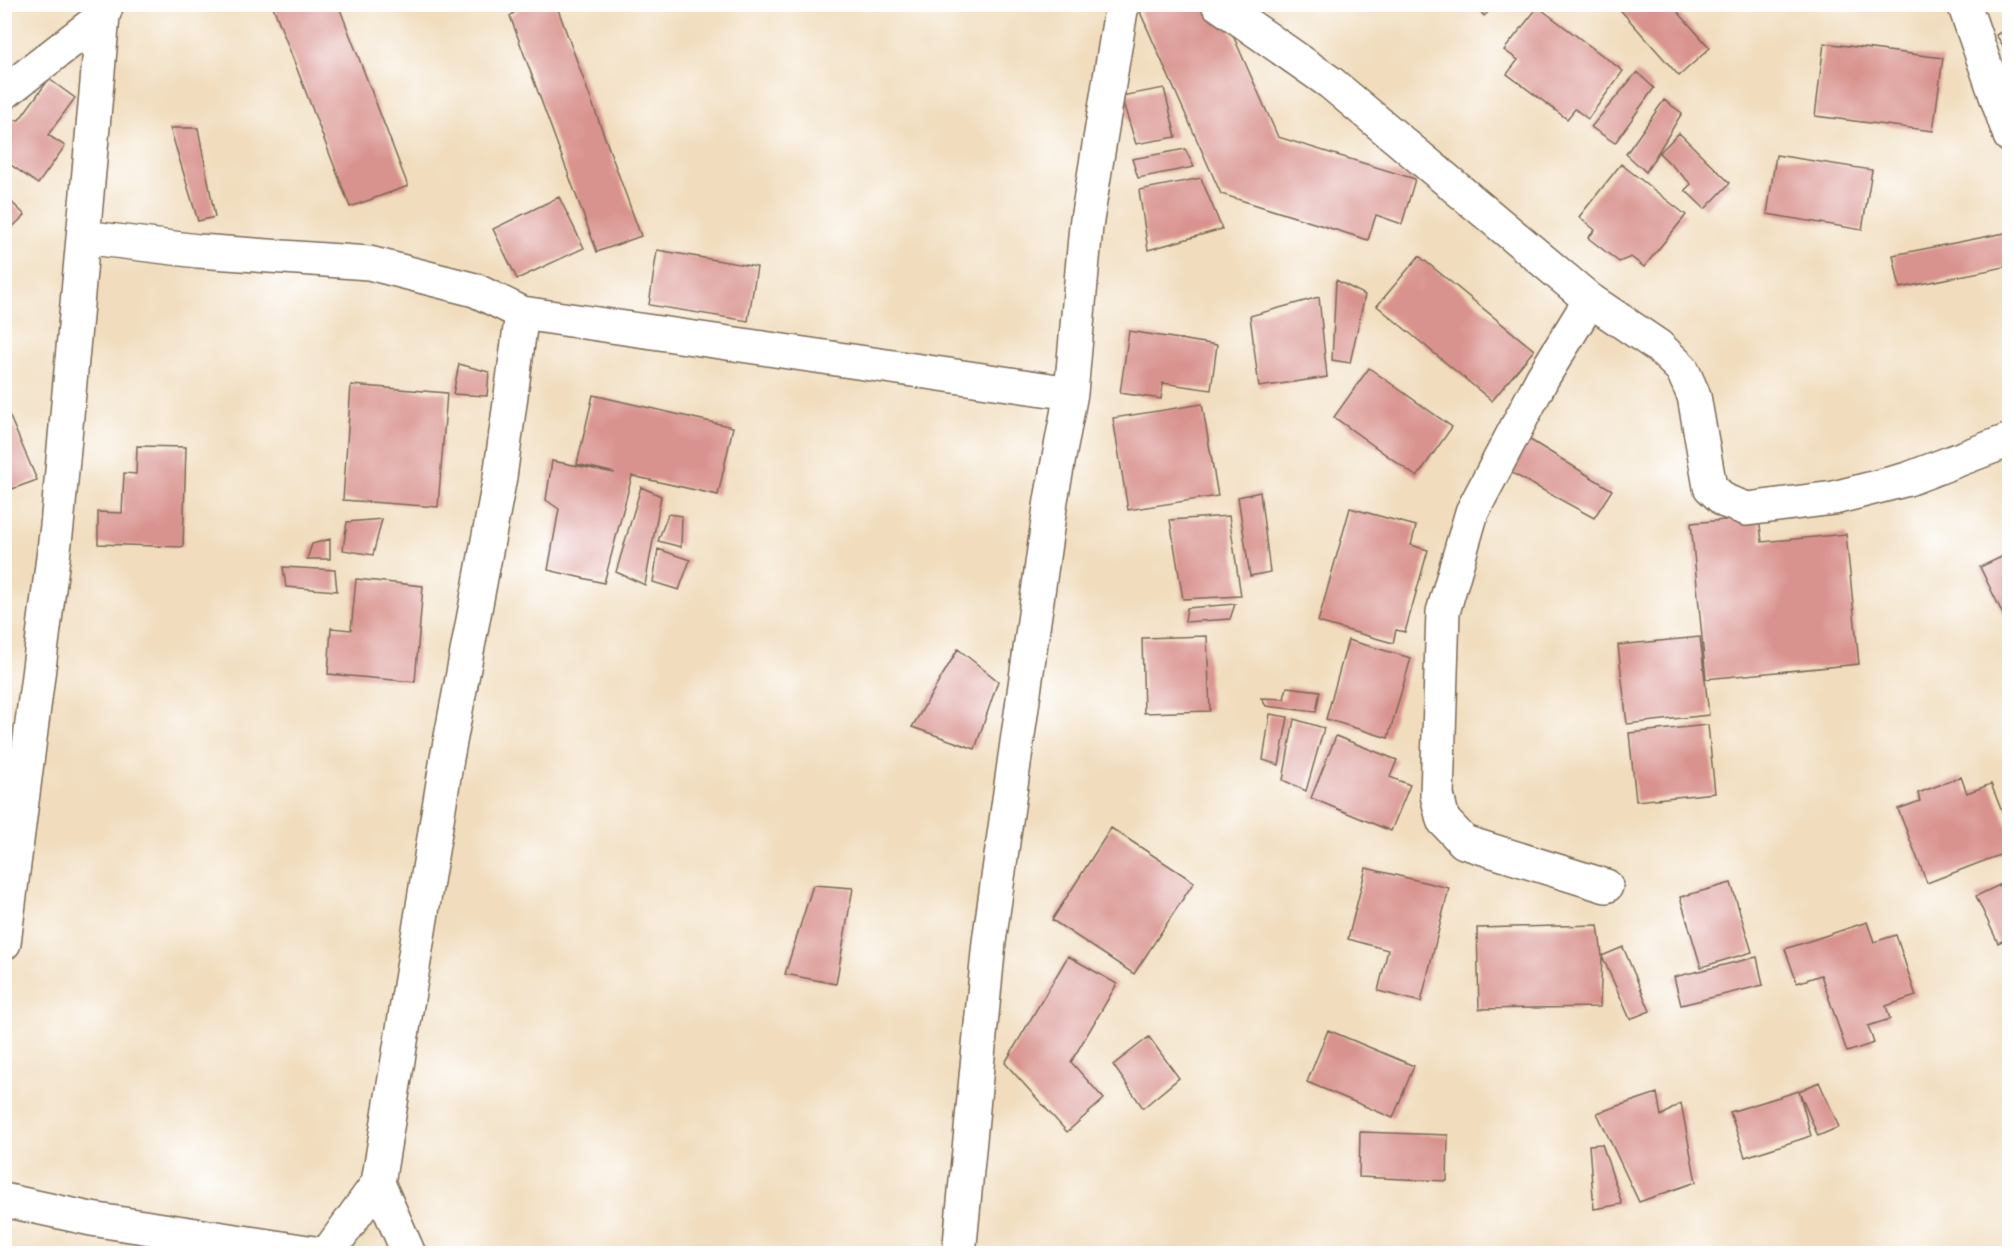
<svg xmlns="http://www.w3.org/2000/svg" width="2014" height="1258" font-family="'EB Garamond',serif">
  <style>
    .building { fill: #d9938e }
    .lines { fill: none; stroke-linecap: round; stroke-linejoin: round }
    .minor-casing { stroke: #7b6956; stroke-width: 36 }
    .minor { stroke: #fff; stroke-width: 33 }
  </style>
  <rect width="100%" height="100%" fill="#fff"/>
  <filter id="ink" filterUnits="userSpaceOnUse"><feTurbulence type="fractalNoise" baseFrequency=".0167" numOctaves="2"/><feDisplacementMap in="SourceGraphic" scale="12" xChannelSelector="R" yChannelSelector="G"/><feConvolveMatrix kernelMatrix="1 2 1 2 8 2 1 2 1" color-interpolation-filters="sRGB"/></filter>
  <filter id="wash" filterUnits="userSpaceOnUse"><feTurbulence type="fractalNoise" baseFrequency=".008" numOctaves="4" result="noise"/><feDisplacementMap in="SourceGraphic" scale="24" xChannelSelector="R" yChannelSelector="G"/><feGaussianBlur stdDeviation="1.35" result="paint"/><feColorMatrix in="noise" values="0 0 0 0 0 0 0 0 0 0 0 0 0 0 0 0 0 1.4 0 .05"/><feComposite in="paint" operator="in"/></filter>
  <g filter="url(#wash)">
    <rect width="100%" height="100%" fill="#f1ddbe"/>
    <g id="blocks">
      <path class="building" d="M272,4h66l70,182 -58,21z
        M525,4h31l85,232 -44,16 -87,-236z
        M1157,4h62l59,133 137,42 -13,45 -26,-9 -8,25 -147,-46 -81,-182z
        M1475,4h22l-13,12z
        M1615,4h56l39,44 -31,28z
        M1538,7l85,64 -35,48 -13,-10 -8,10 -60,-45 11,-14 -14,-10z
        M2010,26v30l-14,-21z
        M1824,43l119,15 -10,73 -118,-15z
        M1637,72l17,16 -39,55 -24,-16z
        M49,79l26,19 -27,37 17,11 -27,38 -34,-24v-41l15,1z
        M1164,88l12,49 -40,7 -15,-48z
        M1664,100l18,13 -36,59 -20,-18z
        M170,128h28l17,89 -17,4z
        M1679,133l51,50 -25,26 -20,-19 6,-6 -32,-31z
        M1185,149l9,18 -56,11 -6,-19z
        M1776,155l96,15 -10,60 -95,-16z
        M1621,164l65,51 -42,52 -13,-10 -12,5 -31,-24 7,-8 -16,-13z
        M1201,178l21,51 -74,21 -9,-60z
        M4,195l21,20 -21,20z
        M559,197l25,51 -67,31 -24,-50z
        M2010,232v34l-110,22 -7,-33z
        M657,250l100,17 -9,54 -99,-16z
        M1419,256l115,94 -42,51 -115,-95z
        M1336,280l29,15 -15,68 -18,-3z
        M1319,297l8,80 -68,10 -9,-71z
        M1129,331l88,14 -6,45 -48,-7 -2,16 -41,-6z
        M459,364l30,8 -2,24 -34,-2z
        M1369,368l83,59 -35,50 -83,-60z
        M351,385l96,8 -9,114 -95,-7z
        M593,395l140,32 -15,68 -86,-19 -28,107 -56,-13 11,-61 -13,-9 6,-39 63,12 -38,-9z
        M4,403l33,77 -33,12z
        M1202,404l16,92 -90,14 -15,-92z
        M1527,438l85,52 -18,28 -84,-46z
        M137,446l49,1 -3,100 -85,-3v-32l24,1 2,-40 12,1z
        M641,487l20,9 -16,89 -29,-13z
        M1260,492l10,80 -20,4 -12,-79z
        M1350,508l66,18 -5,19 17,5 -23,82 -9,-2 -3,13 -75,-21z
        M668,514l14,2 -1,31 -23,-6z
        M1229,516l12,80 -58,3 -13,-79z
        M1759,517l3,25 84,-8 13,130 -153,15 -15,-156z
        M382,519l-9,36 -30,-5 4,-28z
        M330,539v20h-23l5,-15z
        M658,549l32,11 -11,30 -26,-8z
        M2010,553v76l-30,-62z
        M283,567l52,3 2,21 -51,-4z
        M356,579l67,7 -8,96 -87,-8 3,-46 20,2z
        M1235,604l-5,15 -45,3 2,-14z
        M1207,636l3,75 -66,2 -2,-75z
        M1700,637l9,78 -82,9 -9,-79z
        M1348,640l63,18 -23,80 -62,-19z
        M958,649l40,32 -23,68 -63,-22z
        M1287,687l33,4 -4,21 -50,-6 -5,-8 23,1z
        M1270,714l18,3 -9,48 -16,-5z
        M1294,719l30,9 -18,63 -23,-11z
        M1708,725l7,68 -79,8 -7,-68z
        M1336,736l61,24 -7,17 20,8 -19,46 -80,-33z
        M1961,777l6,16 24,-9 19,48v19l-83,32 -29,-74 22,-8 -2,-8z
        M1111,828l83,54 -60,92 -82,-54z
        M1366,868l83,20 -28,114 -43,-11 10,-41 -40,-11z
        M2010,880v57l-12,6 -22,-47z
        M1731,883l21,69 -51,15 -21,-70z
        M813,885l40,3 -17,96 -51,-10z
        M1867,922l7,20 22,-7 20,61 -30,10 4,13 -22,7 6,17 -27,9 -26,-77 -24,8 -12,-34z
        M1598,925l4,31 -2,51 -121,2 -2,-81z
        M1623,947l27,64 -20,8 -28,-63z
        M1068,956l49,28 -46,78 33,37 -37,33 -62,-69z
        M1757,957l6,28 -82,20 -7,-28z
        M1328,1030l86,36 -21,52 -86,-36z
        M1149,1037l30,41 -36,30 -30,-43z
        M1819,1082l20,45 -21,9 -19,-45z
        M1799,1091l12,45 -66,21 -15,-45z
        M1657,1093l4,23 20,-13 15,79 -57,20 -42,-89z
        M1360,1132l88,3 -1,46 -88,-4z
        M1602,1144l20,60 -28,5 -5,-64z"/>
    </g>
  </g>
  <g filter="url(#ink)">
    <use href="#blocks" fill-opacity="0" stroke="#7b6956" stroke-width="1.5"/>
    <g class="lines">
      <defs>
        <path id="minor" d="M1218,4l113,79 259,217 68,46 24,23 12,27 16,91 15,14 22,8 87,-11 74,-19 102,-39
          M1964,4l46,132
          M4,93l99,-77
          M83,237l115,14 171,12 106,27 47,23 -22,164 -53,281 -69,425 -51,71
          M1590,300l-47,77 -71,135 -29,100 -6,183 6,25 21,22 142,44
          M522,313l549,80
          M4,943l53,-417 46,-510 4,-12
          M378,1183l31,71
          M4,1200l87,19 230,35
          M959,1254l30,-312 62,-442 20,-107 15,-167 36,-222"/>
      </defs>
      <use href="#minor" class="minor-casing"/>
      <use href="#minor" class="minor"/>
    </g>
  </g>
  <rect width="2014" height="1258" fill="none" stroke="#fff" stroke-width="24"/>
</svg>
